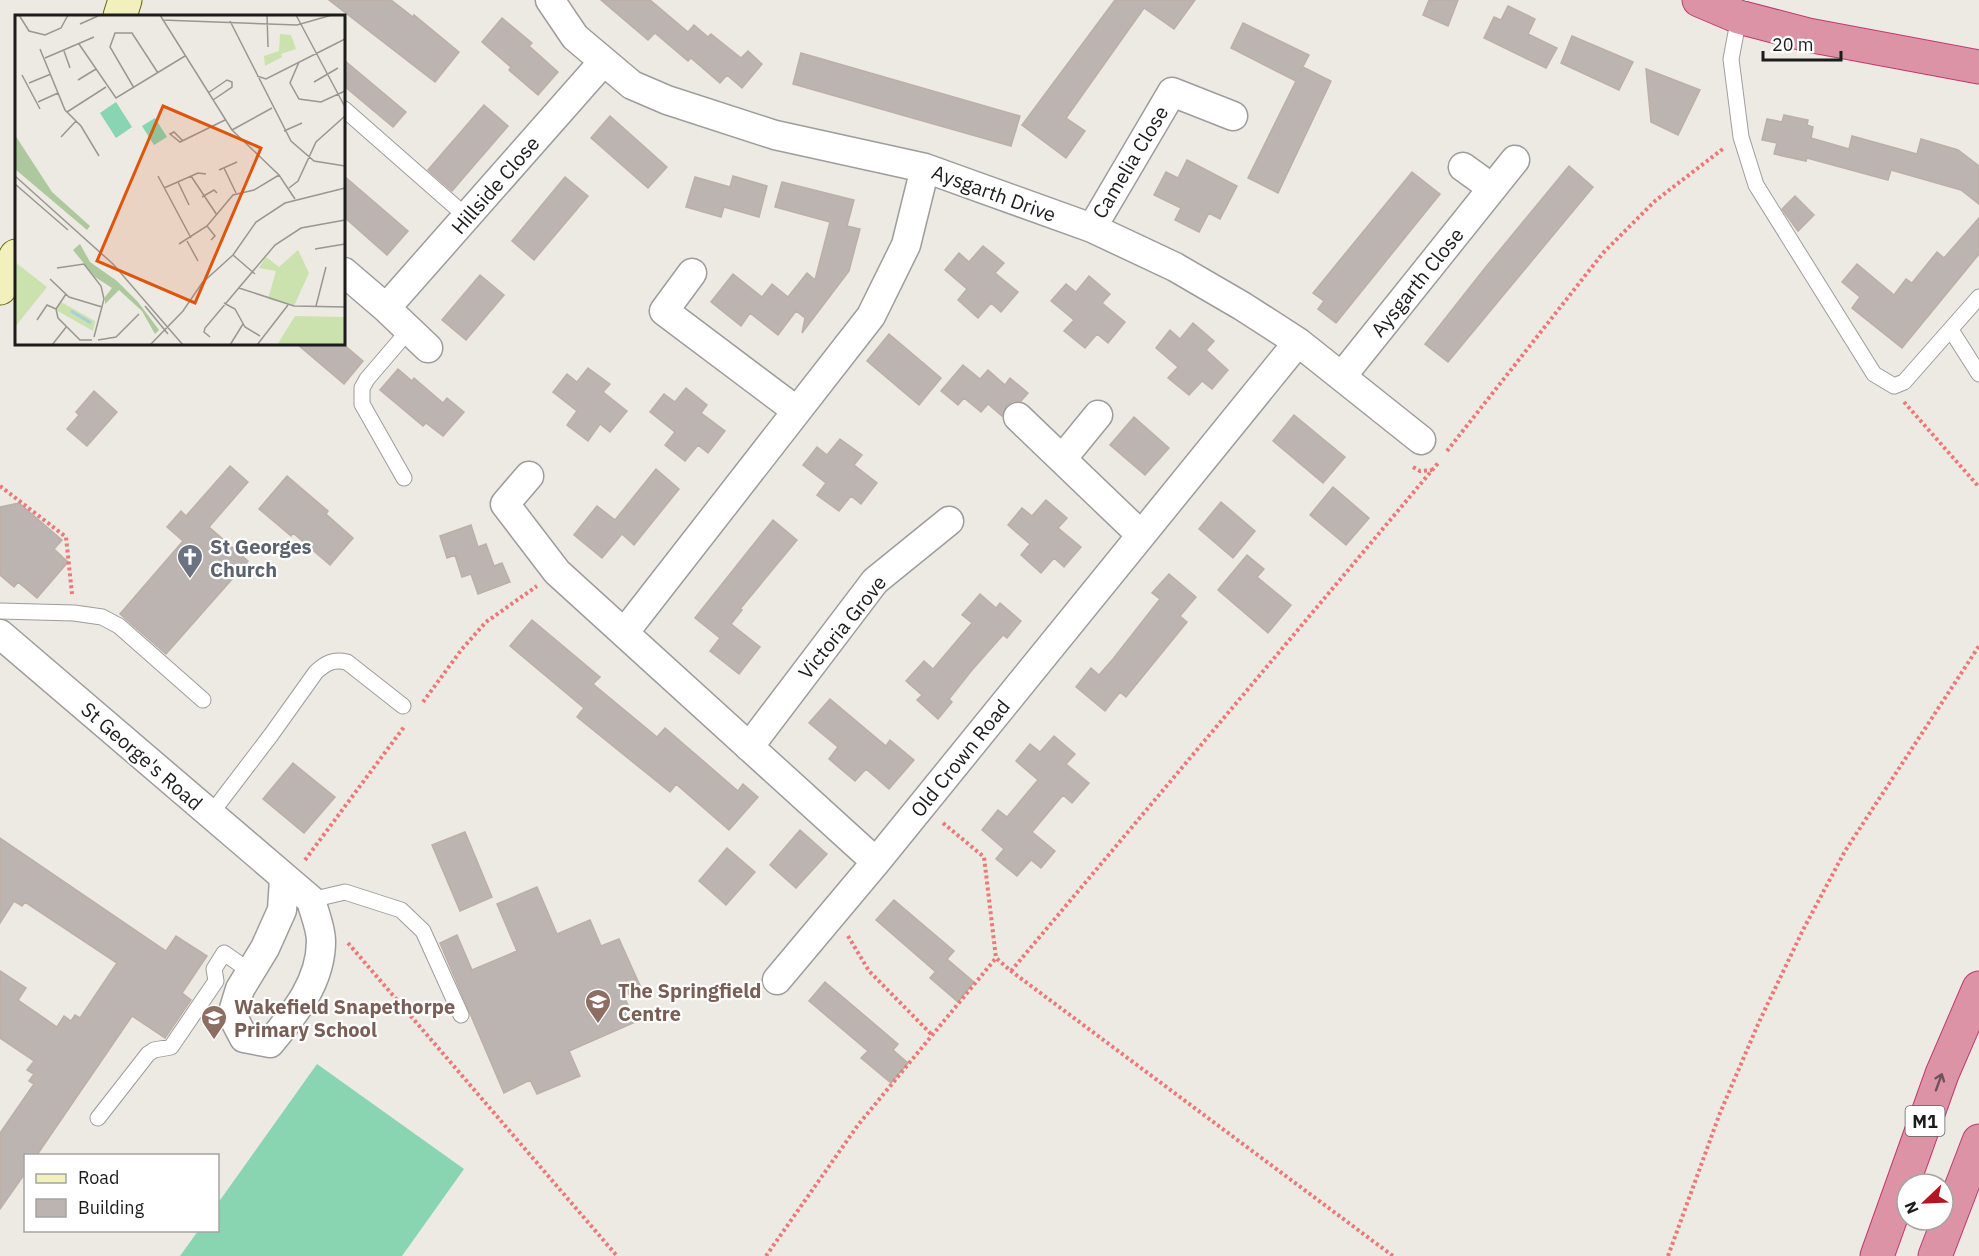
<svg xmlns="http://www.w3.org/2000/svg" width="1979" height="1256" font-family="'IBM Plex Sans',sans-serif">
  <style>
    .pitch { fill: #89d4b1 }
    .building { fill: #bcb4b0; stroke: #bcafa7; stroke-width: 1.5 }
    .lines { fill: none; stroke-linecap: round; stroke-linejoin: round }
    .lane-casing { stroke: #9d9d9d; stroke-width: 17 }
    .street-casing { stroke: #9d9d9d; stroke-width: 31 }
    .secondary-casing { stroke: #646610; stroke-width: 35 }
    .highway-casing { stroke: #c43773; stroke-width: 35 }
    .path { stroke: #ea7977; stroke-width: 4; stroke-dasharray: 3 3; stroke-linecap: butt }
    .lane { stroke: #fff; stroke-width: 15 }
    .street { stroke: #fff; stroke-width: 28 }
    .secondary { stroke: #f2f0bc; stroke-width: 33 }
    .highway { stroke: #dc93a6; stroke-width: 33 }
    .oneway { stroke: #72525a }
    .labels { text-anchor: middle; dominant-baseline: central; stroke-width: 4.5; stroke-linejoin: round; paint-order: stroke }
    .shield { fill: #fff; stroke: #606060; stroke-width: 1.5 }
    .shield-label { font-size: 18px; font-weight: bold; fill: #1c1c1c }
    .street-label { font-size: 20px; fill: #1c1c1c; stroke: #fff }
    .worship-label { font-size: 20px; font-weight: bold; fill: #5b616d; stroke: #fff; text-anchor: start }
    .education-label { font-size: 20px; font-weight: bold; fill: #785e54; stroke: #fff; text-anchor: start }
    .inset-river { fill: none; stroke: #a8cfd6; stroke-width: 3 }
    .inset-road { fill: none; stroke: #999793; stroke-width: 1.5 }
    .view { fill: #de560d; fill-opacity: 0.15; stroke: #de560d; stroke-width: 3 }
    .inset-edge { fill: none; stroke: #1c1c1c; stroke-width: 3 }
  </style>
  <rect width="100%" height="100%" fill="#ede9e3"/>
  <path class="pitch" d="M317,1064l147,105 -62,87h-222l18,-25 20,-1v-27z"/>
  <path class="building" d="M329,0h62l22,17 1,-2 45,37 -24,30z
    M601,0h49l38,32 6,-7 14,12 3,-3 30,24 7,-7 14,13 -20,24 -15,-13 -7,8 -29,-25 -3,3 -33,-28 -7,7z
    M1115,0h80l-21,29 -30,-21 -78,110 19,13 -19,27 -44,-33z
    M1429,0h29l-10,26 -25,-11z
    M1508,6l27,13 -7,15 29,14 -11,20 -62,-30 10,-21 7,3z
    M502,18l30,25 -3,3 29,26 -20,23 -29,-25 2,-3 -29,-25z
    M1243,23l66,32 -9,17 3,-5 28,14 -53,112 -30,-15 48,-97 -65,-33z
    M1572,36l61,26 -14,28 -58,-27z
    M801,53l219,63 -9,30 -218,-62z
    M344,60l62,52 -13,15 -49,-41z
    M1646,69l54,21 -22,45 -27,-13z
    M484,105l24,21 -56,65 -24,-21z
    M1784,115l24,5 -1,5 6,2 -2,11 38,11 3,-13 65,18 4,-15 37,11 21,16v38l-18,-14 -70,-20 -3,10 -81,-22 -1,3 -32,-7 3,-11 -15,-3 5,-21 15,3z
    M610,116l57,51 -19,21 -57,-50z
    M1187,160l50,26 -17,33 -11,-6 -10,19 -24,-12 6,-12 -27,-13 12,-23 12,6z
    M1569,166l24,21 -145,175 -23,-18 60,-76z
    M1412,172l28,22 -104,129 -18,-14 6,-8 -11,-8z
    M344,176l64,55 -21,24 -43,-38z
    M733,176l34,10 -8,31 -35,-10 -3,10 -35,-10 9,-30 35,10z
    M565,177l23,19 -54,64 -22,-19z
    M782,182l72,18 -7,26 13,3 -11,42 -47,62 3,-15 -9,-7 -18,24 -28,-22 -9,13 -30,-24 22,-28 29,23 10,-13 16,13 19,-24 8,7 15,-58 -55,-15z
    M1795,196l19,19 -16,16 -16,-22z
    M1979,218v36l-77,94 -50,-40 8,-11 -18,-15 15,-18 37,31 12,-16 6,4 25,-31 7,6z
    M983,246l21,17 -9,10 23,19 -17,20 -10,-9 -13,15 -20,-18 9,-11 -22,-19 14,-17 10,9z
    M480,275l24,20 -38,45 -24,-20z
    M1089,276l21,18 -8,9 23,19 -17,21 -11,-9 -12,14 -21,-17 10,-11 -23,-19 15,-17 10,8z
    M1193,323l21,18 -8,9 22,20 -16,19 -10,-8 -13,14 -21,-17 10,-11 -22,-19 14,-18 10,9z
    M889,334l52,44 -22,27 -52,-44z
    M297,344h46l20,17 -19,23z
    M963,365l17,14 8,-9 17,15 5,-7 18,15 -7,8h-8l-6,4 -5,11 -14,-12 -7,8 -17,-14 -6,7 -17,-14z
    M588,368l22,16 -7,8 24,19 -17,21 -10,-8 -12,17 -21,-16 10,-14 -24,-19 14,-18 10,8z
    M398,369l14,12 2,-3 29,25 4,-5 17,14 -21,24 -17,-13 -3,3 -43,-36z
    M686,388l21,17 -6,8 24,18 -17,22 -10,-8 -13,16 -20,-16 10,-13 -25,-20 14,-18 11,8z
    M94,391l23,21 -30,34 -20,-17 12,-14 -3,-3z
    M1294,415l51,42 -22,26 -50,-42z
    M1134,417l35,31 -24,27 -35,-30z
    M840,439l22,16 -8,10 23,18 -16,21 -10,-8 -12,15 -22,-16 9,-12 -23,-18 14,-18 10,8z
    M230,466l18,16 -39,45 39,34 -82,93 -46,-40 63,-73 -16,-14 14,-16 5,5z
    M656,469l23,20 -45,56 -12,-11 -20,24 -28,-23 23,-29 18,14z
    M287,476l41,35 -2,3 27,24 -23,27 -37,-32 -2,3 -32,-27z
    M1333,487l36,31 -23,27 -36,-30z
    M1046,500l21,18 -9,10 23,19 -17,20 -10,-9 -13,15 -20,-18 9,-11 -22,-19 14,-17 10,8z
    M1221,502l34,29 -22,27 -34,-29z
    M19,503l43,37 -8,9 14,13 -31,36 -19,-16 -4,5 -14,-12v-68z
    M773,520l24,20 -57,69 2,1 -11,14 29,23 -21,27 -29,-23 10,-13 -25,-20z
    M471,525l7,22 8,-3 8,22 8,-3 8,19 -32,12 -7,-20 -9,3 -7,-22 -8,3 -7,-22z
    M1247,555l17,14 -7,8 34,28 -23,28 -50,-43z
    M1169,574l27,23 -16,19 7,6 -61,75 -6,-5 -15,19 -29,-24 15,-19 8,7 14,-16 47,-60 -8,-6z
    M980,594l16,14 4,-5 21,18 -14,17 -4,-3 -31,35 -23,29 3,3 -14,17 -21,-19 5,-5 -16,-14 18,-20 9,8 39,-46 -10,-8z
    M532,620l68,57 -7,7 64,53 8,-9 73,63 5,-7 15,13 -29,33 -53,-46 -6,8 -93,-75 7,-9 -74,-62z
    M830,699l56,47 4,-6 24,20 -25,29 -23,-20 -11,12 -26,-22 9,-12 -29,-24z
    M1054,736l21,18 -9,10 23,19 -17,20 -9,-8 -31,37 23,19 -14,17 -10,-8 -14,16 -21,-17 8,-10 -22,-19 16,-20 9,7 31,-37 -22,-19 14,-17 10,8z
    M293,763l42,34 -31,36 -41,-34z
    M800,830l27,24 -31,34 -26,-23z
    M465,832l27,65 -32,14 -28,-66z
    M0,838l166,113 10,-15 31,20 -25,37 9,7 -26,38 -33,-22 -95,139h-11v17l-26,37v-76l34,-49 -5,-3 5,-7 -7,-4 7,-9 -34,-23v-67l26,17 -8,12 39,27 7,-11 7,5 4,-6 5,3 37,-55 -92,-61 -3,4 -8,-5 -14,22z
    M727,848l28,24 -29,33 -27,-24z
    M537,887l20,47 33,-14 11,26 18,-7 22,49 -17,8 11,26 -66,29 11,25 -43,18 -7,-14 -26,13 -64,-150 17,-8 15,35 45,-19 -20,-47z
    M894,900l60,51 -7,8 27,23 -16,20 -28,-24 7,-8 -1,2 -60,-52z
    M825,982l73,62 -5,6 15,13 -17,20 -30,-25 7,-7 -59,-50z"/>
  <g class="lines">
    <defs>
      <path id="lane" d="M1739,17l-8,42 10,78 15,48 118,189 20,12 10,-4 75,-85
        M344,109l123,108
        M1951,330l28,44
        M404,478l-42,-74v-16l5,-9 42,-49
        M0,611l74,2 28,4 17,9 84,74
        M210,815l61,-80 45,-63c10,-9 17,-13 31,-10l56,44
        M311,900l34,-8 56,18 22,21 38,84
        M98,1118l50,-64 6,-4 17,-3 45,-66 -2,-12 10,-16 27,19"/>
      <path id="street" d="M550,0l25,37 57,48 35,15 108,35 150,33 167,60 83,39 67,39 56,36 123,98
        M1463,167l29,21
        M1092,228l80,-136 61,24
        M344,272l42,36 42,40
        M692,273l-28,38 133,100
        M386,308l217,-246
        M1342,376l173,-216
        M1018,417l123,118
        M1062,459l36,-44
        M529,476l-24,28 52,68 319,290
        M624,633l247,-317 35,-71 19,-77
        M0,634l311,266c3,12 10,28 10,41 0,41 -26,72 -51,102l-26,-5 -12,-23 8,-26 25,-41 17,-38 2,-31
        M749,747l126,-166 74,-60
        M777,980l99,-118 422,-520"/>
      <path id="secondary" d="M120,16l5,-16
        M0,288l16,-32"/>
      <path id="highway" d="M1699,0l40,17 69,18 171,32
        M1877,1256l65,-182 37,-86
        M1935,1256l44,-115"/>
    </defs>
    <use href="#lane" class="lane-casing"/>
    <use href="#street" class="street-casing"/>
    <use href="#secondary" class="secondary-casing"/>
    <use href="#highway" class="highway-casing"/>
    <path class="path" d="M1904,402l75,85
      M1447,451l156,-198 52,-52 69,-53
      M1413,467l7,4 12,-1
      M0,486l66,51 6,57
      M423,702l39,-53 24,-27 51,-36
      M943,823l41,34 12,101
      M305,860l99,-133
      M848,936l21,35 63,64
      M348,943l269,313
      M1011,971l428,-509
      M766,1256l92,-131 138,-167 15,13 382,285
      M1668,1256l52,-143 39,-91 44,-92 42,-79 134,-205"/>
    <use href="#lane" class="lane"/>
    <use href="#street" class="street"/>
    <use href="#secondary" class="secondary"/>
    <use href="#highway" class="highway"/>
  </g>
  <defs><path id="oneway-shaft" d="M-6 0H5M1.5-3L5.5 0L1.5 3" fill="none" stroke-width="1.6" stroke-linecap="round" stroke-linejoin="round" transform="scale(1.5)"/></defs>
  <use class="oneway" href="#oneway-shaft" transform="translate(1939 1082) rotate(-70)"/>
  <defs>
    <symbol id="church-pin" viewBox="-11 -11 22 30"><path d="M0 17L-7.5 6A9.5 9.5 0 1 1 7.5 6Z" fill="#6b7280" stroke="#fff"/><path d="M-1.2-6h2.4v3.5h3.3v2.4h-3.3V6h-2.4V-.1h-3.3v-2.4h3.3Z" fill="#fff"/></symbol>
    <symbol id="school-pin" viewBox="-11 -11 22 30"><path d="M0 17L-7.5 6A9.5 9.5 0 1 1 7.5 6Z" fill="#8d6e63" stroke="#fff"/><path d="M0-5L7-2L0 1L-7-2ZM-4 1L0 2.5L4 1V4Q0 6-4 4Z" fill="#fff"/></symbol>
  </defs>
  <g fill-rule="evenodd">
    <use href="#church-pin" x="175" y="542" width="30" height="40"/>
    <use href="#school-pin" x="583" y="987" width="30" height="40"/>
    <use href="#school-pin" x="199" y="1003" width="30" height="40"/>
  </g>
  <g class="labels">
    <rect class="shield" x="1905.5" y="1106" width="39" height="30" rx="4.5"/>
    <g class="shield-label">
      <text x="1925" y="1121">M1</text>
    </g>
    <g class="street-label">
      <text transform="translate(1130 162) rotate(-59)">Camelia Close</text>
      <text transform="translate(495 185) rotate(-49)">Hillside Close</text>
      <text transform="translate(994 193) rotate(20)">Aysgarth Drive</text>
      <text transform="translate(1417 282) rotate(-51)">Aysgarth Close</text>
      <text transform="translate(842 627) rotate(-51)">Victoria Grove</text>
      <text transform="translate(142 756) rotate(41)">St George's Road</text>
      <text transform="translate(960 758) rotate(-51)">Old Crown Road</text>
    </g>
    <g class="worship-label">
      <text x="210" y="546">St Georges<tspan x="210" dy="23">Church</tspan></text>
    </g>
    <g class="education-label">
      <text x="618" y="990">The Springfield<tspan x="618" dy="23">Centre</tspan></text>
      <text x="234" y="1006">Wakefield Snapethorpe<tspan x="234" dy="23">Primary School</tspan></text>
    </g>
  </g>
  <g transform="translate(15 15)">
    <rect width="330" height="330" fill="#ede9e3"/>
    <path d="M265,19l11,1 5,14 -15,5 1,3 -17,9 -1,-10 15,-5zM283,235l11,23 -15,33 -26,-7 8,-28 -17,-3 7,-11 13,10zM0,247l32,25 -32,40zM46,287l34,19 -2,10 -37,-21zM280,301l50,1v28h-68z" fill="#cce2ae"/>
    <path d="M0,120l37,57 38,34 -3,4 -72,-61zM65,229l10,18 27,19 21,21 21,28 -4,4 -13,-23 -23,-21 -14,14v-7l7,-9 -17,-11 -22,-27z" fill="#adc89c"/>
    <path d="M101,87l16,25 -16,11 -16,-25zM140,103l12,19 -13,8 -12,-19z" fill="#89d4b1"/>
    <path class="inset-river" d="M56,296l20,12"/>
    <path class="inset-road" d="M4,0l10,16 16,4 16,-7 7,-13M145,0l72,115 47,45 16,24M252,0l1,32M281,0l49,92M147,5l135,5 35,-10M215,6l61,120 23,20 31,5M65,9l18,-8M64,29l37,54 69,-42M25,34l25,61 16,16 18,30M49,36l6,17M30,43l49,-21M284,47l-9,21 9,16 22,3 24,-11M7,60l18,34M242,61l9,3 79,-40M63,65l18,-11M299,67l24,-14M14,68l22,-9M119,73l-24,-41 5,-14h17l26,40M193,78l19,-13 5,2v5l-19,13M23,87l20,-9M52,97l39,-25M217,115l40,-22M269,116l18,-8M46,122l15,-16M168,126l-9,-9 -4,2 10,8 45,-22M209,153l12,25M204,155l18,-8M0,161l98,88 70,81M143,161l33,62M176,161l26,39M163,167l11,23M0,169l53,46M149,173l34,-15 8,1M274,173l9,-7 18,-39 29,-26M187,182l12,-7 3,3M192,211l8,10 -4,4M172,226l11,20M164,229l28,-18 26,-31 21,-5 25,-15M300,234l30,-5M218,240l22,19M42,253l27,-4 17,22 3,13 -10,38M35,264l19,18 33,10M224,273l55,18 51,1M51,279l-10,15 2,9 22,22h12M209,288l11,6 10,18 15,9M130,291l23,28M301,291l10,-39M22,305l10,-15 9,4M195,322l-6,-5 1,-4 70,-83 26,-17 44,-8M83,325l18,-3 23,-23M37,330l15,-19M135,330l33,-34 19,-28 31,-28 23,-33 29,-19 60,-15M215,330l13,-21M242,330l31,-40"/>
    <path class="view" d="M148,91l98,42 -66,155 -98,-42z"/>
    <rect width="330" height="330" class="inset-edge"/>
  </g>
  <rect x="24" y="1154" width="195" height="78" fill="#ffffff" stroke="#a4a4a4" stroke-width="1.5"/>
  <rect x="36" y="1174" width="30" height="9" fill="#f2f0bc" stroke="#a4a4a4" stroke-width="1.5"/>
  <text x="78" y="1184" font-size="18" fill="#1c1c1c">Road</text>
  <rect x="36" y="1199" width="30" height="18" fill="#bcb4b0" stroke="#a4a4a4" stroke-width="1.5"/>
  <text x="78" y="1214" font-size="18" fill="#1c1c1c">Building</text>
  <g transform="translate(1925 1202) rotate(247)"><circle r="28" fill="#ffffff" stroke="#a4a4a4" stroke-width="1.5"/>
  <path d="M0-4.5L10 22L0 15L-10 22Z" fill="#b31523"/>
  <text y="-9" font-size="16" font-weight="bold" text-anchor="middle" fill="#1c1c1c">N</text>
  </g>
  <path d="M1763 51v9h78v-9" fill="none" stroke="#1c1c1c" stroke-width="3"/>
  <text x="1772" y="51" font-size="18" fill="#1c1c1c" stroke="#ffffff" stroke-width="4.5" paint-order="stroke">20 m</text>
</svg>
